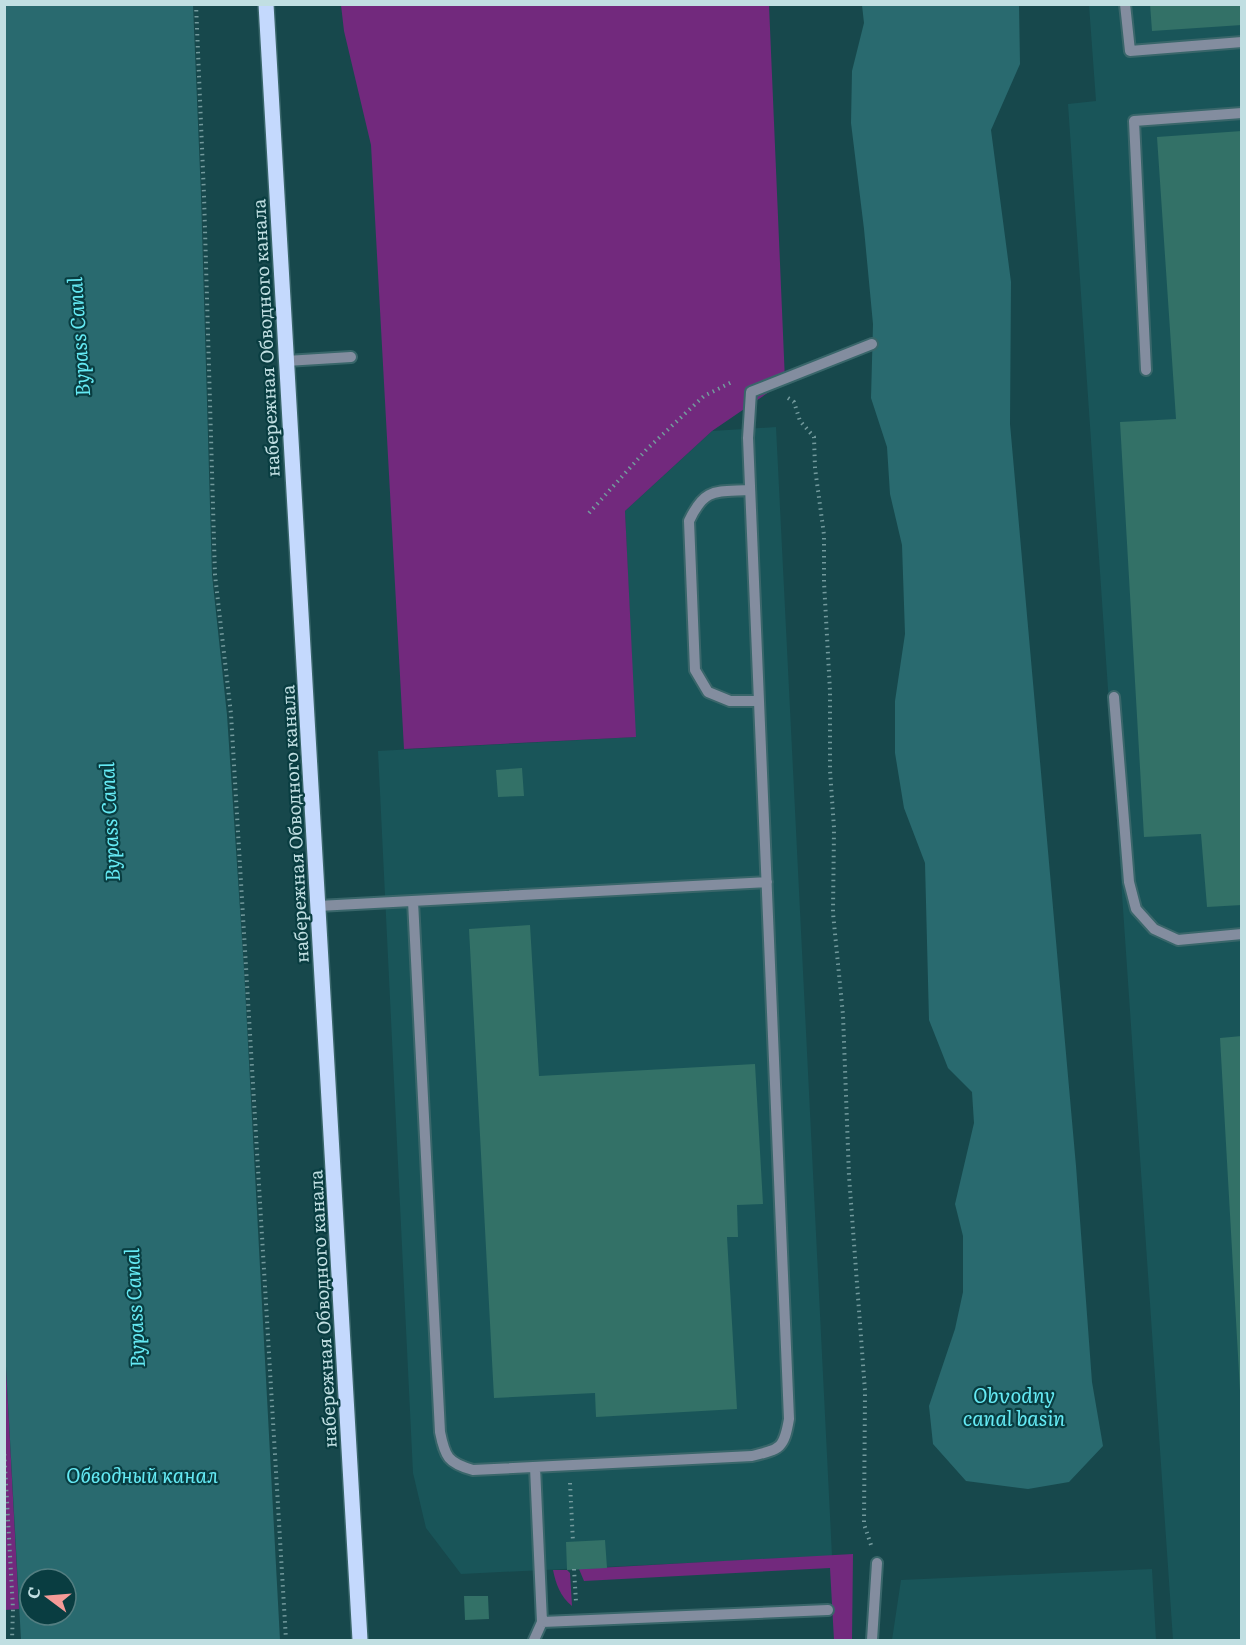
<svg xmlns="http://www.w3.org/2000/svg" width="1246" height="1645" font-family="Literata,serif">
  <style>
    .built { fill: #195559 }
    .green { fill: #72297d }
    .water { fill: #296a6f; fill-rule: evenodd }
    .building { fill: #337167 }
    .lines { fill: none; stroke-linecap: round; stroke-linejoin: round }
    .minor-casing { stroke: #39666a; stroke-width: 14 }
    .major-casing { stroke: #39666a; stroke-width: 18 }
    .path { stroke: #739a9d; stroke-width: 4; stroke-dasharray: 1.5 4.5; stroke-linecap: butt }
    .minor { stroke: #838d9f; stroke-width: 10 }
    .major { stroke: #c4d9fd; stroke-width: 15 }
    .labels { text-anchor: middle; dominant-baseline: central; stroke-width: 4.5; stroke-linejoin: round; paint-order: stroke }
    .street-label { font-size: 18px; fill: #c1dfe2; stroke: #093d41 }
    .water-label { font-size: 20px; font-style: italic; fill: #65eaf4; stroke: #093d41 }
  </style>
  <rect width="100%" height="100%" fill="#17484c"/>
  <path class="built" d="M1089,5h152v1635h-68l-105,-1536 28,-3z
    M776,427l56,1129 -371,18 -35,-46 -13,-55 -35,-722 257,-14 -10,-226 87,-80z
    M1152,1569l4,71h-264l9,-60z"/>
  <path class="green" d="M341,5h428l16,376 -73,50 -87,80 11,226 -232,12 -33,-604 -27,-114z
    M4,1330l15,279 -14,1h-1z
    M853,1554l-1,86h-18l-4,-72 -246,13 -5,-12z
    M553,1570h14l3,3 2,33c-12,-10 -16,-22 -19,-36z"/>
  <path class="water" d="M4,5h189l8,190 11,380 15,140 17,254 36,671h-259l-17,-310zM30,1579h36v36h-36z
    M862,5h157l1,59 -29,66 20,152 -1,142 66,742 16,216 11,64 -34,36 -41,7 -62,-8 -33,-37 -4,-38 26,-77 8,-37v-56l-8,-32 19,-81 -2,-31 -24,-24 -19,-48 -4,-157 -21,-55 -9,-55v-52l10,-67 -3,-89 -12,-51 -3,-47 -16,-49 2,-74 -9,-95 -13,-106 1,-52 12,-48z"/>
  <path class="building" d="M1150,4h92v21l-90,6z
    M1242,131v774l-35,2 -6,-73 -57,3 -24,-415 56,-3 -19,-282z
    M522,768l2,28 -26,1 -2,-27z
    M530,925l9,151 216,-12 8,140 -26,1 1,32h-11l10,172 -141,8 -1,-24 -101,5 -25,-469z
    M1242,1036v355h-2l-20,-353z
    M605,1540l2,28 -40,2 -1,-28z
    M464,1596h24l1,23 -24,1z"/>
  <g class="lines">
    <defs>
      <path id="minor" d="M1125,4l5,47 112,-9
        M286,361l65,-4
        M1146,370l-12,-249 108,-8
        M750,490c-35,2 -45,-3 -61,31l6,149 13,22 22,9h29
        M1114,697l15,185 7,27 18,20 24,11 64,-6
        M413,901l27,531c5,25 8,31 33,38l279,-14c29,-7 32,-8 37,-37l-41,-981 3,-46 121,-48
        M318,906l449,-24
        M535,1467l7,155
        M534,1640l8,-18 286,-12
        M872,1640l5,-77"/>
      <path id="major" d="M266,4l94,1636"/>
    </defs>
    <use href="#minor" class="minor-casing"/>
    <use href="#major" class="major-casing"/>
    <path class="path" d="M196,4l8,191 11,380 16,139 55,926
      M788,398l6,4 6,19 14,16 1,31 9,67v47l6,109v79l4,58 -1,85 10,102 6,161 16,215 -1,133 7,21
      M589,513l58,-64 57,-53 30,-15
      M4,1448l9,161 -1,31
      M570,1483l3,59
      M574,1569l2,33"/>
    <use href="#minor" class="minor"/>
    <use href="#major" class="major"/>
  </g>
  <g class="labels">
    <g class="street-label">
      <text transform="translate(265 338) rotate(-93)">набережная Обводного канала</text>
      <text transform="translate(294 824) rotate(-93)">набережная Обводного канала</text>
      <text transform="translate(322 1309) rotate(-93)">набережная Обводного канала</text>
    </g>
    <g class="water-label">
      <text transform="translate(77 337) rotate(-94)">Bypass Canal</text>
      <text transform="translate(108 822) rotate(-93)">Bypass Canal</text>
      <text transform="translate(133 1308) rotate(-93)">Bypass Canal</text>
      <text x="1014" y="1394">Obvodny<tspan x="1014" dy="23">canal basin</tspan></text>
      <text x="142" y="1474">Обводный канал</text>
    </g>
  </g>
  <rect width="1246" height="1645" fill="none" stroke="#c1dfe2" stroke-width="12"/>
  <g transform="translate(48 1597) rotate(286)"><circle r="28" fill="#093d41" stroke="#537e81" stroke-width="1.5"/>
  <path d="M0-4.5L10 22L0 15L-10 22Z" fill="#f59b98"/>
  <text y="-9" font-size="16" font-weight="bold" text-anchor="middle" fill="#c1dfe2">С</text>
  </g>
</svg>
